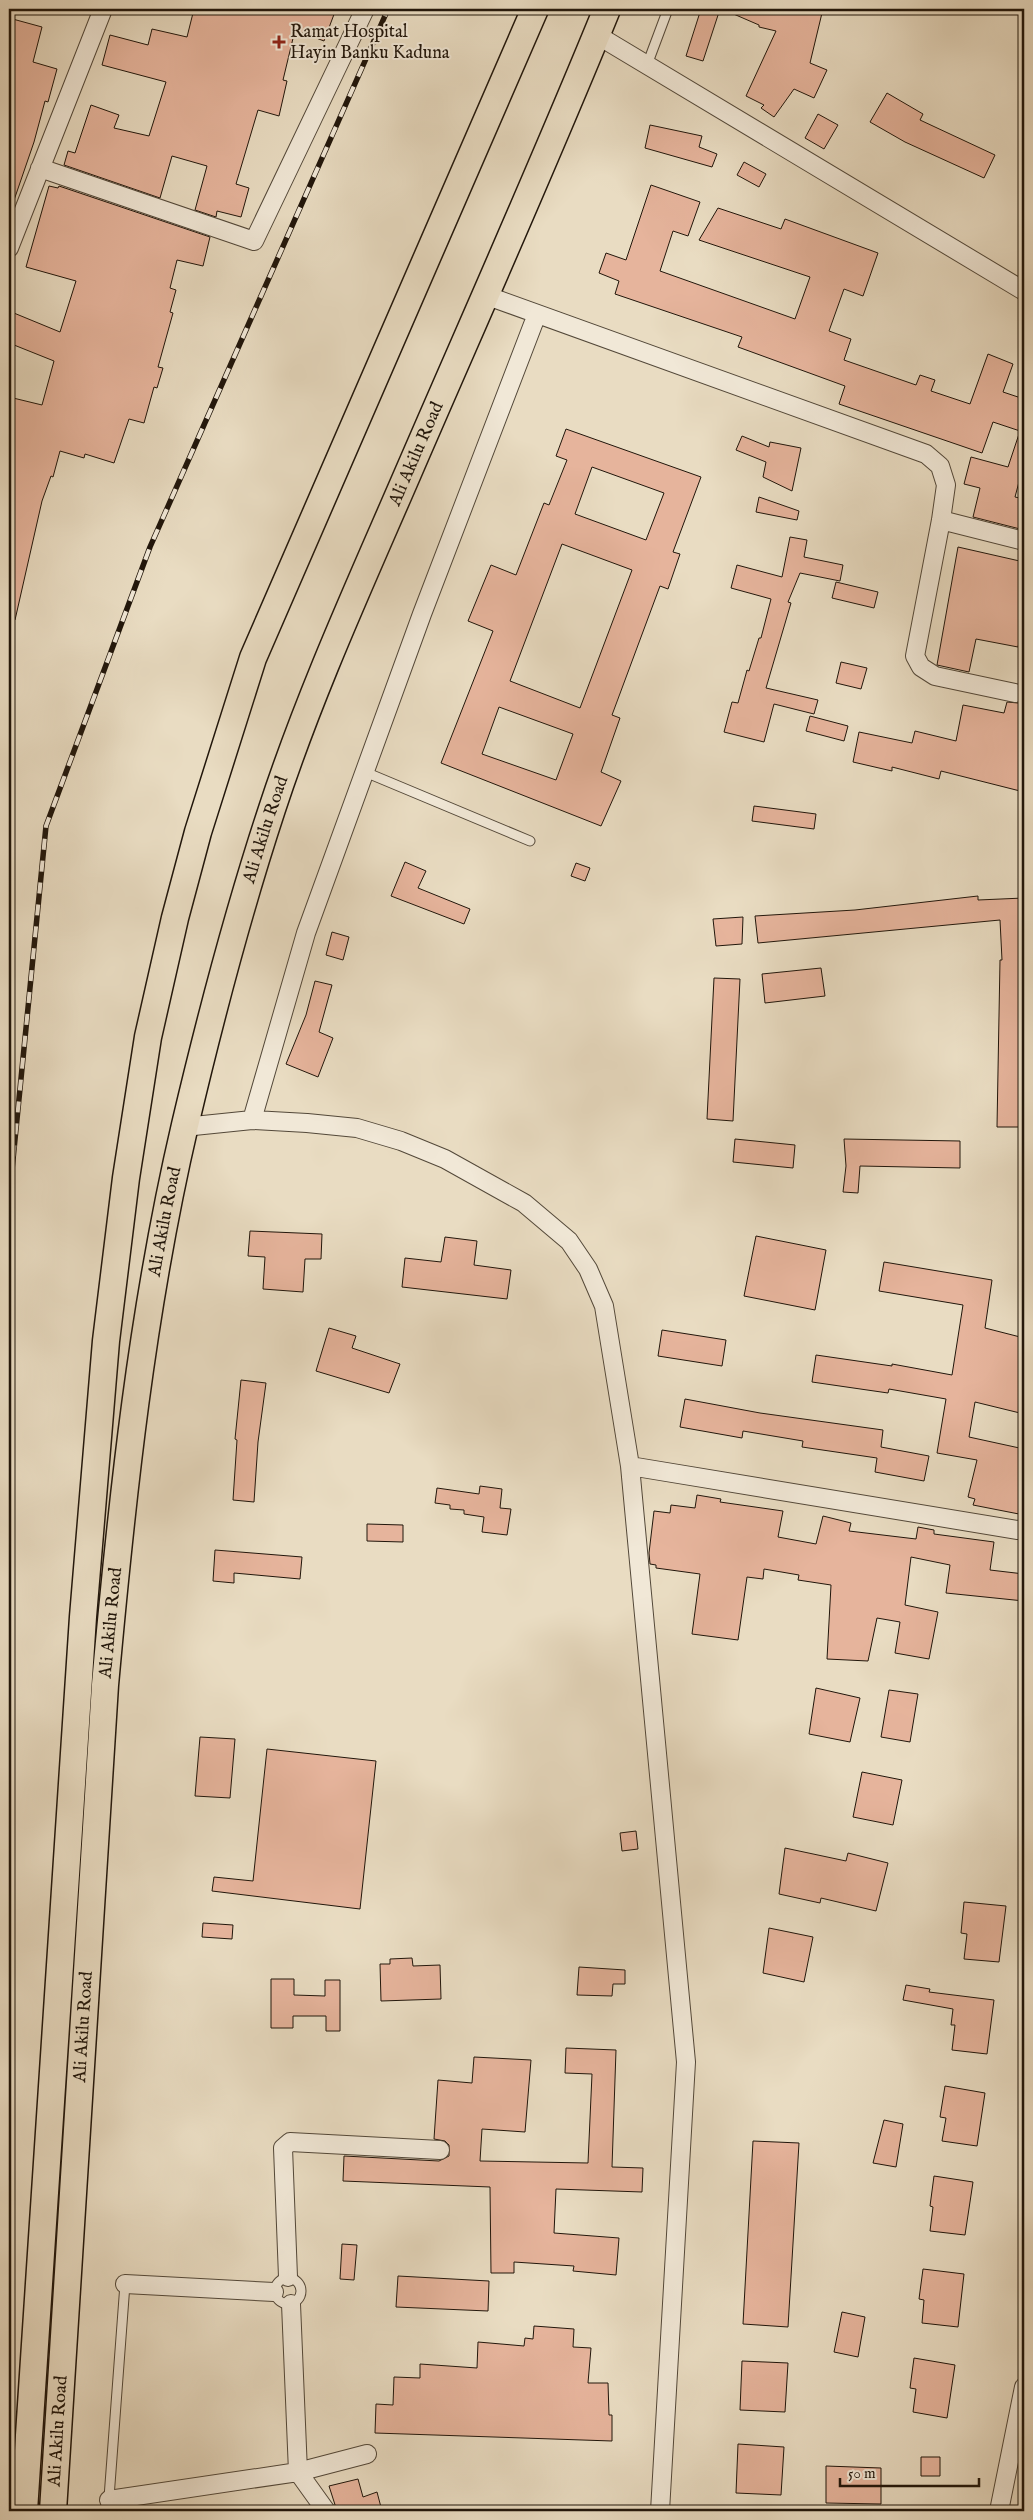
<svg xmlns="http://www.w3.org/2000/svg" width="1033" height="2520" font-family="'IM FELL English',serif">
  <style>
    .building { fill: #e6b49c; stroke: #21160b; fill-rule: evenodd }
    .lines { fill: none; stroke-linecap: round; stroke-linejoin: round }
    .lane-casing { stroke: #534839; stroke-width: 11 }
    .street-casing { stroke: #534839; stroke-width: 20 }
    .primary-casing { stroke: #21160b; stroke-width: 29 }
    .lane { stroke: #f1e8d7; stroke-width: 9 }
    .street { stroke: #f1e8d7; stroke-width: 18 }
    .primary { stroke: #e9dcc2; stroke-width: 26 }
    .rail-casing { stroke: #21160b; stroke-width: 5.5 }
    .rail { stroke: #f1e8d7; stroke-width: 4; stroke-dasharray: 11; stroke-linecap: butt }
    .poi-dot { fill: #8f2418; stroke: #f1e8d7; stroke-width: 2 }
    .labels { text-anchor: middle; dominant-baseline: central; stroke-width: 4; stroke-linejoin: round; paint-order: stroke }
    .poi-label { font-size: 18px; fill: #21160b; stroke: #f1e8d7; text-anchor: start }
    .street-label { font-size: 18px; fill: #21160b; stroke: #f1e8d7 }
  </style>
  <rect width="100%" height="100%" fill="#e9dcc2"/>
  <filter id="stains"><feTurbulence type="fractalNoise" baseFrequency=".004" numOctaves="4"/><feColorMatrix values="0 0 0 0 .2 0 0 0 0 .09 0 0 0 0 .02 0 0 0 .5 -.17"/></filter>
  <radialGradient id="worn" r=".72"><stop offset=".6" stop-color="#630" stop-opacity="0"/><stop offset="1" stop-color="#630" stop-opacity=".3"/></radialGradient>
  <path class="building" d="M194,9h142l-12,32 -29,-11 -12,50 4,1 -8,35 -21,-6 -22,74 13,4 -8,29 -24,-6 -1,6 -21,-7 12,-44 -35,-10 -12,42 -96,-33 4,-14 7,2 16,-48 28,10 -5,13 35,8 17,-54 -64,-17 8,-30 38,10 4,-16 35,8z
    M701,9h19l-17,52 -17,-5z
    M722,9h80l20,4 -12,50 17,7 -13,28 -20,-9 -20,28 -13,-9 3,-3 -18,-9 30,-65 -17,-4v-2z
    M9,18l33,9 -9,35 24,7 -9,33 -3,-1 -11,41 -22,64 -3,-1z
    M887,93l36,21 -3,6 75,35 -11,23 -79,-36 -35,-20z
    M818,114l20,11 -14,24 -19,-11z
    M650,125l52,11 -3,11 18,7 -5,13 -67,-19z
    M744,162l22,12 -7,13 -22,-12z
    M651,185l49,17 -12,34 -15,-5 -13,40 135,48 15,-42 -111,-37 19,-32 63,21 4,-10 93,34 -15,43 -19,-7 -15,42 22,8 -7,21 72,25 4,-10 15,5 -4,11 39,13 18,-50 25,10 -10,28 21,7v64l-9,34 9,2v31l-51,-13 7,-29 -16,-4 7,-27 37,10 12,-36 -27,-9 -11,31 -143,-49 6,-18 -107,-39 4,-10 -127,-43 4,-13 -20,-8 7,-20 20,7z
    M49,186l9,2 1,-2 151,51 -7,29 -26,-6 -7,28 6,2 -6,22 3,1 -15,54 5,1 -6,20 -3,-1 -10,36 -15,-4 -15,44 -29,-9 -1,4 -24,-7 -7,26 -2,-1 -9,25 -27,119 -6,-1v-222l33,8 12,-44 -45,-18v-32l51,21 16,-51 -50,-14z
    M566,429l135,48 -28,75 7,2 -12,35 -8,-3 -48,129 8,3 -19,54 20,9 -20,45 -160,-63 52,-132 -25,-10 23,-56 25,10 28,-72 5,2 18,-45 -11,-4zM592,467l72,26 -18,47 -71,-26zM562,544l70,26 -52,138 -70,-27zM499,707l74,27 -17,46 -74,-26z
    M742,436l27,11 1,-5 31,6 -9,43 -29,-14 3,-15 -30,-12z
    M759,497l40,14 -2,9 -41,-8z
    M790,537l17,3 -3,17 39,8 -3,16 -40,-8 -12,29 3,1 -25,85 52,12 -4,14 -40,-10 -10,38 -40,-10 8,-30 6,1 9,-33 2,1 10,-33h2l10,-39 -40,-11 6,-23 45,12z
    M958,547l66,15v54l-6,31 -42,-8 -7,33 -32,-7z
    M836,582l42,10 -4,16 -42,-10z
    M841,662l26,6 -6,21 -25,-6z
    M1024,699v93l-83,-21 -2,8 -47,-12v4l-39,-9 6,-30 53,11 3,-12 41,10 7,-36 41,8 3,-11 11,1z
    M810,716l38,10 -4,15 -38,-10z
    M754,806l62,8 -2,15 -62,-8z
    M405,862l21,9 -8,17 52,21 -6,15 -73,-28z
    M576,863l14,5 -5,13 -14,-5z
    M978,896v4l46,-2v229h-27l3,-167h2l-2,-40 -242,23 -3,-27 100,-6z
    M743,917l-1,27 -26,2 -3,-27z
    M332,932l17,5 -6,23 -17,-5z
    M821,968l4,28 -60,7 -3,-29z
    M714,978l26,1 -7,142 -26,-2z
    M315,981l17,4 -13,47 14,6 -15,39 -32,-13 20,-49z
    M735,1139l60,6 -2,23 -60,-6z
    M844,1139l116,2v27l-100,-2 -2,27 -15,-1 3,-26z
    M250,1231l72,3 -1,25h-16l-2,33 -40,-3 2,-32 -17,-1z
    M756,1236l70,14 -11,60 -71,-14z
    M445,1237l32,4 -3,24 37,5 -4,29 -105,-12 3,-29 36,4z
    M884,1262l108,18 -7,48 39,10v76l-49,-12 -6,35 55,12v66l-51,-10 2,-6 -7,-2 9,-37 -40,-7 9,-54 -57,-10 -1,4 -76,-11 4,-27 76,11v-2l60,11 11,-70 -84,-14z
    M329,1328l27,8 -4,12 48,16 -11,29 -73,-22z
    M662,1330l64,10 -4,26 -64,-10z
    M241,1380l25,3 -8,59 -4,60 -21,-2 4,-60 -2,-1z
    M685,1399l75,14 123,17 -2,17 48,9 -5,25 -49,-9 2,-14 -75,-11 1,-6 -60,-10 -1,7 -62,-11z
    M480,1486l22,3 -2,19 11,1 -4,26 -25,-3 2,-15 -20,-3v-4l-14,-1v-4l-15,-2 2,-15 42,6z
    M697,1495l24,4 -1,3 63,9 -5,26 38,7 7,-28 28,7 -2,8 67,8 2,-12 16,3v4l60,8 -4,28 34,4v27l-78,-8 4,-28 -39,-8 -6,48 33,7 -9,47 -34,-6 5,-31 -23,-4 -9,43 -41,-2 4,-74 -33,-5 1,-5 -35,-6 -1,10 -16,-2 -9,63 -46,-6 8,-60 -44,-6v-3l-6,-1 -1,-11 5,-42 16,2 1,-8 24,3z
    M367,1524l36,1v17l-36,-1z
    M215,1550l87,7 -2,22 -66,-6v10l-21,-2z
    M816,1688l44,10 -10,44 -41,-8z
    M889,1690l29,4 -8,48 -29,-5z
    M200,1737l35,2 -5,59 -35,-2z
    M267,1749l109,12 -16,148 -148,-18 2,-14 39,4z
    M862,1772l40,8 -9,45 -40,-8z
    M636,1831l2,18 -16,2 -2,-18z
    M785,1848l61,13 2,-8 40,10 -12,48 -55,-13 -1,5 -41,-9z
    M964,1902l42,4 -7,56 -35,-3 3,-25 -6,-1z
    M203,1923l30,2 -1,14 -30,-2z
    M769,1928l44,9 -9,45 -41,-9z
    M412,1958l1,8 27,-1 1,34 -60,2 -1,-37h10v-5z
    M579,1967l46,3v14h-12l-1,12 -35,-1z
    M271,1979h23v16l31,1v-16h15v51h-14v-15h-33v12h-22z
    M906,1985l24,4 -1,3 65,8 -7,54 -35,-4 3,-25h-4l2,-16 -50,-9z
    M566,2048l50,2 -4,117 31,1 -1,24 -86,-3 -2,44 65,5 -3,37 -43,-4 1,-5 -60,-4v11h-23l-1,-86 -147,-6 1,-25 95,5 10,-5v-11l-4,-4 -11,-2 4,-59 34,3 2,-26 57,3 -6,72 -43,-3 -2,32 108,2 4,-89 -27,-1z
    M945,2086l40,7 -8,53 -35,-5 4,-23 -6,-1z
    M884,2120l19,4 -7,43 -23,-4z
    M753,2141l46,2 -11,184 -45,-3z
    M934,2176l39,6 -8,53 -35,-4 3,-24 -3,-1z
    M342,2244l15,1 -3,35 -14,-1z
    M923,2269l41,5 -6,53 -36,-4 2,-23 -5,-1z
    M398,2276l91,5 -1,30 -92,-4z
    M842,2312l23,5 -7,40 -24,-5z
    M534,2326l40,3 -1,18 18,1 -3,35h20l1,32h3v26l-237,-8 1,-29 17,1 1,-28 26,1v-14l57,4 1,-26 46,4 1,-8 8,1z
    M914,2358l41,7 -8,53 -34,-6 3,-23 -6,-1z
    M742,2361l46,2 -3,49 -45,-2z
    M738,2444l46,3 -3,48 -45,-2z
    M921,2457h19v19h-19z
    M826,2466l55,2v36l-55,-1z
    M358,2479l5,18 14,-5 5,19h-25l-1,-5 -19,5 -8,-25z"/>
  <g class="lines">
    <defs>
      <path id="lane" d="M647,65l21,-56
        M365,772l165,69
        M275 2291a13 13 0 1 1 26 0a13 13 0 1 1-26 0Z
        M108,2511l17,-227"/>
      <path id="street" d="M597,35l427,256
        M40,168l214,73 111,-232
        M9,248l94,-239
        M485,295l441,159 14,12 6,19 -5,35 -26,136 6,11 14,9 80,17
        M941,520l83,21
        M252,1120l54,-187 116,-319 115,-300
        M184,1127l68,-7 55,3 50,5 44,13 44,18 79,44 45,38 19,28 16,37 26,160 56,596 -26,449
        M630,1466l394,65
        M288,2277l-5,-129 7,-6 150,8
        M125,2284l149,8
        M291,2304l7,168 28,39
        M109,2500l189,-28 69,-18
        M999,2511l25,-124"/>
      <g id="primary">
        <path d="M24,2511l59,-894 23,-276 20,-163 22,-141 27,-119 23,-86 55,-174 282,-649"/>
        <path id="s1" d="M53,2511l52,-826c17,-187 37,-376 80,-560 25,-106 53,-213 87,-316 38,-116 88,-225 136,-336 67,-155 136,-309 199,-464"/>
      </g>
    </defs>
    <use href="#lane" class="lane-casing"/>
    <use href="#street" class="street-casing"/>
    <use href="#primary" class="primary-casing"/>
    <use href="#lane" class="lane"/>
    <use href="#street" class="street"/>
    <use href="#primary" class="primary"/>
    <defs>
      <path id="rail" d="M9,1200l37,-374 104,-279 238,-538"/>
    </defs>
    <use href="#rail" class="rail-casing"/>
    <use href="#rail" class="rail"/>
  </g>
  <path class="poi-dot" d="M276.5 34.5h5v5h5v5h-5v5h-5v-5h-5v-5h5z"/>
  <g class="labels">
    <g class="poi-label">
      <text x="290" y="32">Ramat Hospital<tspan x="290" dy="21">Hayin Banku Kaduna</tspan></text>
    </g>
    <g class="street-label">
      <text stroke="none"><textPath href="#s1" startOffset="2105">Ali Akilu Road</textPath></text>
      <text stroke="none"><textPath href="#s1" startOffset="1700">Ali Akilu Road</textPath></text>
      <text stroke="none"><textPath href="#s1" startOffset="1295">Ali Akilu Road</textPath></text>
      <text stroke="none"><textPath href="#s1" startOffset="890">Ali Akilu Road</textPath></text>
      <text stroke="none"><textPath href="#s1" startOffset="485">Ali Akilu Road</textPath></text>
      <text stroke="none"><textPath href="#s1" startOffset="80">Ali Akilu Road</textPath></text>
    </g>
  </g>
  <rect width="1033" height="2520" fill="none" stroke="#e9dcc2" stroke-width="30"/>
  <rect x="10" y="10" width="1013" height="2500" fill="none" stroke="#21160b" stroke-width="2.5"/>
  <rect x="15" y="15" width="1003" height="2490" fill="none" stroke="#21160b"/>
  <path d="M840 2478v8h139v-8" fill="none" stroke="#21160b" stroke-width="2.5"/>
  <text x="848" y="2478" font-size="15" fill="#21160b" stroke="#f1e8d7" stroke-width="4" paint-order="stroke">50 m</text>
  <rect width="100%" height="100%" filter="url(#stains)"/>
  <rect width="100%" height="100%" fill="url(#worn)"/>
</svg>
